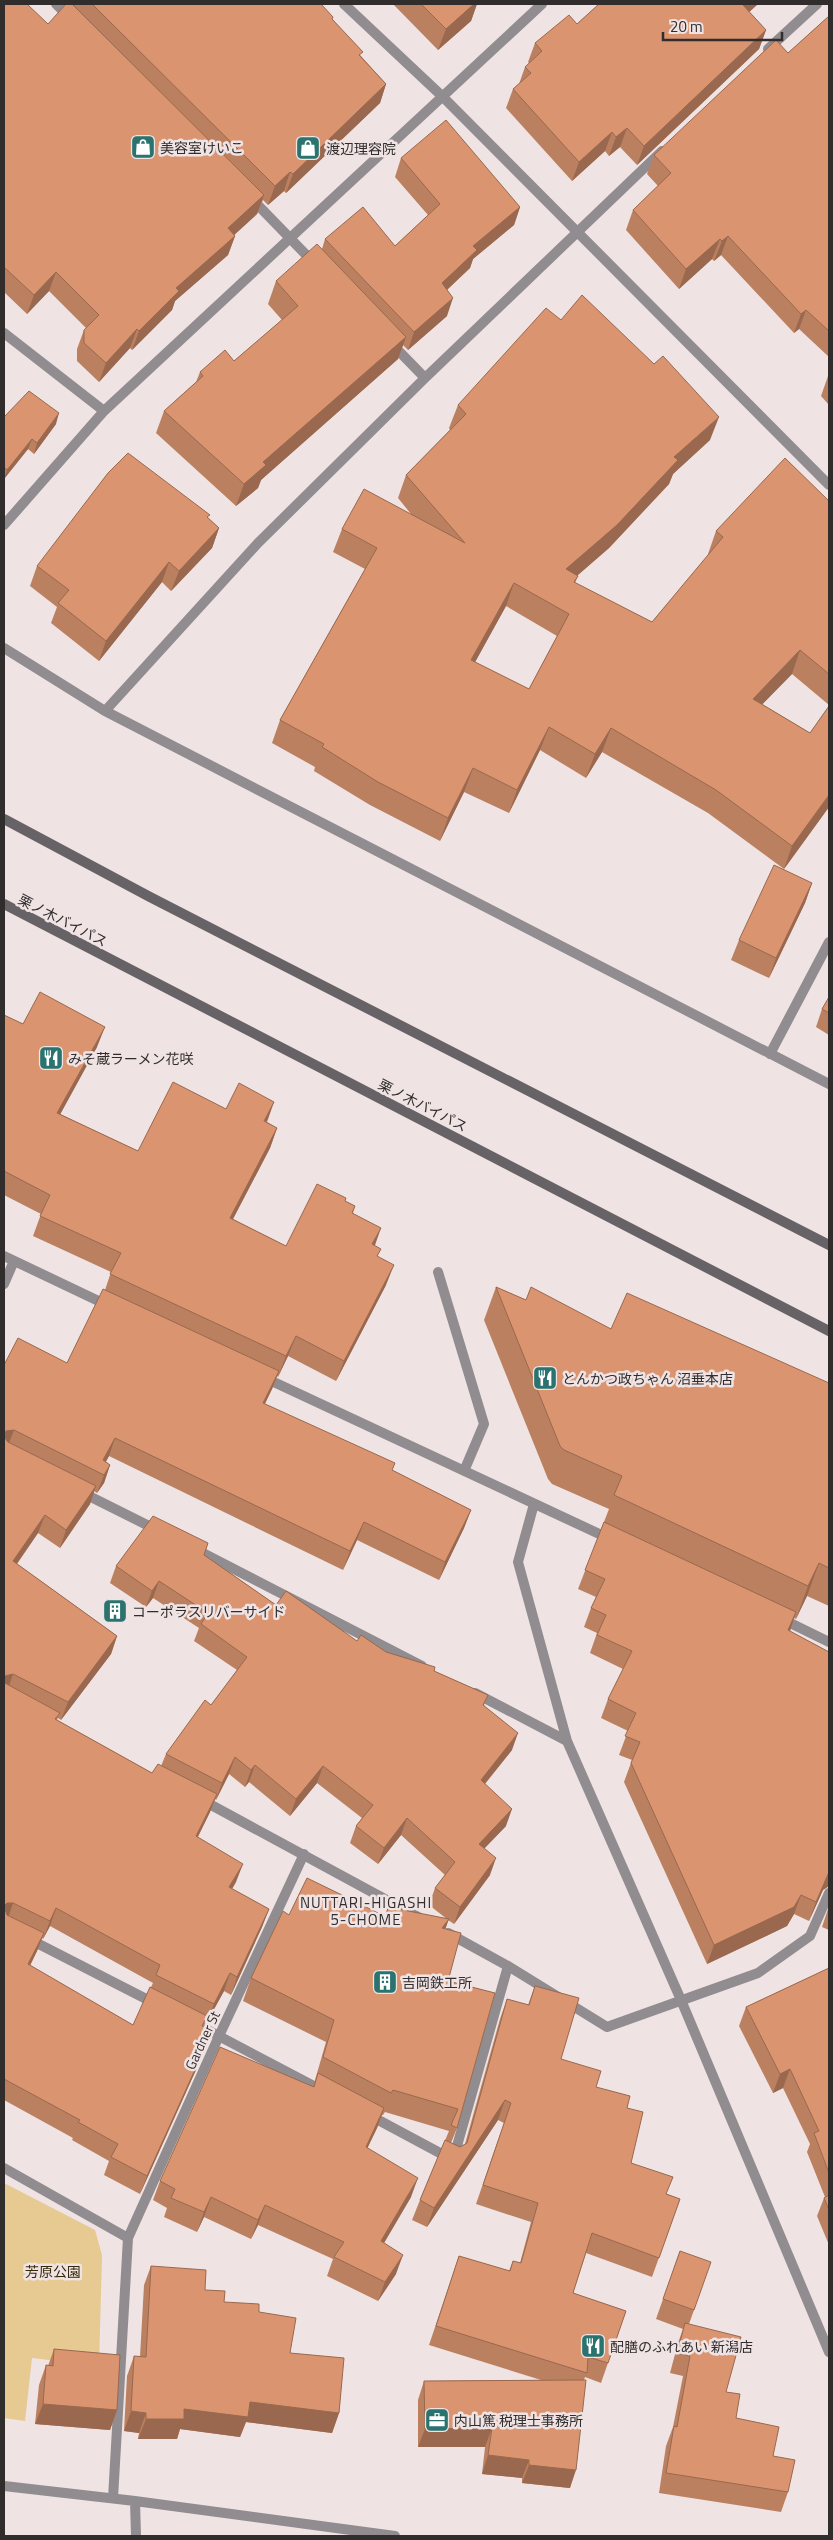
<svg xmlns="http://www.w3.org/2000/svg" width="833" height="2540" font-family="'Titillium Web','Noto Sans JP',sans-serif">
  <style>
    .green { fill: #e6ca91 }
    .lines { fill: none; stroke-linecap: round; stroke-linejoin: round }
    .minor { stroke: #908c8f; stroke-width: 10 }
    .tertiary { stroke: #908c8f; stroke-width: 10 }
    .secondary { stroke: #676265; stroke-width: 10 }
    .wall { fill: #bb8060; fill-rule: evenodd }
    .shaded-wall { fill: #99684e }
    .building { fill: #da9570; stroke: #99684e; fill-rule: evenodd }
    .labels { text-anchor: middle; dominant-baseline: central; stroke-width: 5; stroke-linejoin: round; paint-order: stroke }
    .poi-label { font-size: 14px; fill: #312d2d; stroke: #efe3e4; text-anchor: start }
    .street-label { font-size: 14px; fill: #312d2d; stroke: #efe3e4 }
    .park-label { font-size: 14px; fill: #372908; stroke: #efe3e4 }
    .neighbourhood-label { font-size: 15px; letter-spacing: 1px; fill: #312d2d; stroke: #efe3e4 }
  </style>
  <rect width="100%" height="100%" fill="#efe3e4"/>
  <path class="green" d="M4,2183l91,47 7,25 -3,111 -67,-8 -7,63 -21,-3z"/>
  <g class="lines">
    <path class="minor" d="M56,4l14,14
      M344,4l99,93 386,388
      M768,49l49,-45
      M252,199l63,65
      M4,333l100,78
      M391,343l34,35
      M4,525l100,-114 438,-407
      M4,648l101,63 724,373
      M105,711l153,-168 167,-165 237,-227
      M770,1054l59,-112
      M4,1256l105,50
      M438,1272l46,152 -20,47
      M4,1284l10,-23
      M263,1377l347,162
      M81,1492l76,38
      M534,1504l-16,58 49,179 114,259 148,352
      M193,1548l229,118
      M780,1618l49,24
      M475,1693l92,48
      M202,1800l216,117
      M448,1933l60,33 99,61 151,-54 52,-37 19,-43
      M29,1939l127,65
      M196,2024l129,68
      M369,2115l84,45 55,-194
      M4,2168l124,70
      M113,2498l15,-260 91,-202 85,-182"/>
    <path class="tertiary" d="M4,2486l131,15 260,35
      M135,2501l1,35"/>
    <path class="secondary" d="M4,819l146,78 679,348
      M4,904l825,427"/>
  </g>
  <path class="wall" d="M4,4l44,20 25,-20h248l40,52 25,28 -6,19 -94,90 -2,-2 -16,14 -5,-5 -6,14 -23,21 1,1 -7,19 -53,46 -3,9 -40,40 -2,-2 -31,34 -22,-21v-12l7,-19 2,-2 -37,-37 -22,23 -23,-22z
    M393,4h84l-6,17 -33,29z
    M599,4h159l-9,8 17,18 -7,19 -122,116 -17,-18 -11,9 -4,-5 -33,30 -66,-73 7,-19 6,-5 6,-17 4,-4 -1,-1 7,-19 42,-19z
    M829,16v341l-30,-28 -5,4 -73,-78 -7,6 -2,-2 -33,30 -53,-59 7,-20 25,-24 -11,-12 7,-19 134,-102z
    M401,158l119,49 -6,18 -41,34 -3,9 -23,22v26l-39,34 -5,-5 -5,14 -137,121 -3,8 -22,18 -80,-73 8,-22 32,-29 4,-10 34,-11 48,-41 -14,-16 8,-23 46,-32 3,-10 70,7 33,-31 -33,-38z
    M829,375v30l-8,-9 7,-20z
    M458,405l252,35 -37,34 -4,10 -60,64 -32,28h1l-3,7 77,39 57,-67 -1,-1 8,-23 113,-30v204l-37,-31 -30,30 48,29 19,-27v101l-45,62 -76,-56 -106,-61 -16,26 -46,-28 -31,63 -45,-21 -24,49 -70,-36 -56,-34 1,-4 -43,-24 8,-23 85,-151 -32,-17 9,-23 69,-15 -13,-16 8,-23 44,-45 -1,-2zM506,606l51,30 -28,53 -54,-27z
    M4,417l52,7 -22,30 -6,-5 -24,30z
    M208,518l11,10 -7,20 -41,43 -9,-9 -63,79 -48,-38 6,-16 -27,-21 7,-20z
    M812,883l-7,20 -36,75 -38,-18 8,-20z
    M829,997v38l-13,-8 6,-18z
    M4,1015l19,9 74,23 -37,67 78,37 88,-42 41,13 10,6 -7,20 -37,71 53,27 59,-45 10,5 -2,7 22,33 11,39 -50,96 -48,-25 -10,21 -1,-1 -5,13 -7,15 127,66 79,40 -7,18 -25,52 -82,-40 -14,30 -234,-114 -3,6 4,3 -6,18 -7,10 -3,-2 -4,13 -30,44 -22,-15 -21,31 100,72 -6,18 -50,66 -3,-2 -1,2 95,53 9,-7 5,-12 45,-49 26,-35 -43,-29 5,-13 -46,-30 -7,9 -36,-24 6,-17 88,-11 72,50 81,36 77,30 54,24 -4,10 28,45 -27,34 21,42 -22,23 6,26 -36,49 -6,-4 -3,9 3,52 47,12 -38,135 -6,15 9,4 5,-3 35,-125 7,-20 21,6 7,-19 26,73 35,28 31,21 4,55 36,31 13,5 -28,78 -66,-24 -13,40 53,18 -25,72 -16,-6 -1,3 -14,108 -48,-5v-5l-40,-4 3,-27h-67v-47l6,-19 117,-1 -112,-35 30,-89 50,15 4,-10 7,2 11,-41 -55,-18 28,-81 -6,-3 -71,107 -15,-7 8,-20 29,-69 -64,-19 -2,3h-1l-5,13 -10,20 44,49 -27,46 12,31 -18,27 -51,-25 6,-17 -75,-34 -7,14 -47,-22 -7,15 -33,-15 3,-9 -14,-8 7,-19 153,-94 13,-45 -83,-41 8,-23 38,-63 54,-17 42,18 3,-9 59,12 -18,-14 6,-17 10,-13 -44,-40 -23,29 -28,-21 6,-17 6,-8 -45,-35 -27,33 -41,-34 -4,5 -16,-13 -13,26 -1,-1 -5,13 -12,25 38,45 -4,7 37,20 -7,18 -31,68 -7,-4 -17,31 -2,-1 -2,6v14l-3,20 -60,133 -36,-19 5,-14 -37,-21 1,-2 -69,-38v-735l63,-2 38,-73 6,-18 -78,-36 8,-22 -37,-19zM50,1926l103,57 -20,42 -103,-59 7,-15 5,-13 1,1z
    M496,1287l30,13 85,29 218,54v223l-22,-10 -11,23 -2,-1 -4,13 39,21v234l-6,4 -14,31 -15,-7 -7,12 -80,38 -83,-182 8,-22 -13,-5 9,-24 -27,-13 7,-19 15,-30 -33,-16 7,-20 -13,-6 7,-19 5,-11 -18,-8 31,-80 -57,-25 -4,-5 -64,-159z
    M829,1906v24l-7,-3z
    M829,1968v277l-12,-29 7,-18 1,-1 -18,-45 3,-8 -27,-56 -10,5 -34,-67 7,-19z
    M680,2251l14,59 -5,14 37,68 10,26 37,38 15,36 -7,20 -122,-19 7,-47 7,-19 10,-51 -13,-3 8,-30 5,-14 -27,-10z
    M151,2266l54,24 19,12 35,10 31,41 49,60 -7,20 -86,-11 -6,15 -60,-8 -3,10h-39l1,-6 -15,-2 3,-55 7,-20 6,1 4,-72z
    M54,2349l63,61 -7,20 -75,-6 4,-39 7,-20 2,1z"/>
  <path class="shaded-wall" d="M474,4h3l-6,17 -33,29 8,-21z
    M744,4h14l-22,20 7,-19z
    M766,30l-7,19 -122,116 7,-19z
    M386,84l-6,19 -94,90 7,-19z
    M627,128l-7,19 -11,9 7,-19z
    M612,132l-7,19 -33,30 7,-19z
    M290,172l-6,19 -16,14 7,-19z
    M264,195l-7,19 -36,33 7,-19z
    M520,207l-6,18 -41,34 -3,9 -35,33 7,-18 31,-37z
    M235,236l-7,19 -53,46 -3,9 -40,40 7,-19 37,-43z
    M728,236l-7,19 -7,6 8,-20z
    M720,239l-8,20 -33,30 7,-20z
    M56,272l-7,19 -22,23 7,-19z
    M453,298l-6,18 -39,34 6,-18z
    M806,310l-7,19 -5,4 7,-19z
    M137,329l-7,19 -31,34 7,-19z
    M406,337l-8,22 -137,121 -3,8 -22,18 8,-22 19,-22z
    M59,413l-3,11 -22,30 3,-11z
    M719,417l-9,23 -37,34 -4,10 -60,64 -51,44 8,-23 108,-112z
    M32,439l-4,10 -24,30 3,-9z
    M219,528l-7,20 -41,43 8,-20z
    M169,562l-7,20 -63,79 7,-20z
    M514,583l-8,23 -43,78 8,-24z
    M800,650l-8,24 -47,48 8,-23z
    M549,727l-9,23 -31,63 8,-23z
    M611,728l-9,24 -16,26 9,-24z
    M473,768l-9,24 -24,49 8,-23z
    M829,795v12l-45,62 8,-23z
    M812,883l-7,20 -36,75 7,-20z
    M105,1027l-8,20 -47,86 7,-20z
    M274,1102l-7,20 -3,-1z
    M277,1128l-7,20 -47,90 7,-20z
    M381,1228l-7,20 -2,-4z
    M394,1265l-8,20 -50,96 8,-20z
    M296,1336l-8,20 -10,21 8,-21z
    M279,1371l-7,18 -16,32 7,-18z
    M14,1430l-7,18 -3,-11 2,-6z
    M115,1438l-6,18 -10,16 4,-12z
    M110,1465l-6,18 -7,10 7,-18z
    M96,1486l-6,18 -30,44 6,-18z
    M471,1510l-7,18 -25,52 6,-18z
    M45,1515l-7,18 -32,46 7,-18z
    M364,1522l-7,18 -14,30 7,-19z
    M819,1563l-12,33 -11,23 12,-33z
    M159,1581l-6,17 -7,9 6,-16z
    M796,1612l-6,19 -2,-1z
    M117,1636l-6,18 -50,66 7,-18z
    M13,1674l-6,18 -3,1 1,-17z
    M518,1733l-6,17 -38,47 7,-17z
    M235,1757l-6,17 -13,26 6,-17z
    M255,1765l-6,17 -4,5 6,-17z
    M323,1766l-6,17 -27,33 6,-17z
    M217,1794l-7,18 -21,42 7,-18z
    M512,1809l-6,17 -34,35 7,-17z
    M407,1818l-6,17 -23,29 6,-16z
    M496,1858l-6,17 -36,49 6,-17z
    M243,1864l-7,18 -14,23 7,-18z
    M829,1872v14l-6,4 -14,31 7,-19z
    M801,1895l-7,19 -7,12 -80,38 7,-19z
    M7,1903h6l-6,18 -3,-15z
    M56,1908l-6,18 -7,13 7,-18z
    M269,1909l-7,18 -31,68 6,-18z
    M449,1919l-8,22 1,-13z
    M44,1933l-7,18 -16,32 7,-19z
    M230,1973l-6,18 -17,31 7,-18z
    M207,2043l-7,18 -60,133 7,-18z
    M790,2069l-7,19 -10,5 7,-19z
    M505,2100l-7,20 -71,107 7,-19z
    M384,2108l-7,20 -18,38 7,-19z
    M418,2178l-7,19 -37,63 7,-19z
    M211,2197l-7,20 -7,15 7,-20z
    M265,2205l-7,20 -7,14 7,-19z
    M403,2255l-7,19 -18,27 7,-19z
    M250,2402l89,11 -7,20 -86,-11 -6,15 -60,-8 -3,10h-39l8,-20 38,-10z
    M43,2404l74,6 -7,20 -75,-6z
    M131,2411l15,2 -7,20 -15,-2z
    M492,2428l-7,19h-67l7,-18z
    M488,2455l41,5 -7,18 -40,-4z
    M529,2465l47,5 -6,18 -48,-5z"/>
  <path class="building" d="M4,4h23l21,20 18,-20h6l192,191 -36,33 7,8 -59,52 3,3 -40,40 -2,-2 -31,34 -22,-20v-13l15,-15 -43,-43 -22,23 -30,-28z
    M92,4h229l12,13 -1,2 31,33 -4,3 27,29 -93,90 -3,-2 -15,14z
    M421,4h53l-28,25z
    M599,4h145l-1,1 23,25 -122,116 -17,-18 -11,9 -4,-5 -33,30 -66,-73 18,-16 -6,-6 17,-16 -7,-8 34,-28 8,9z
    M829,16v315l-23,-21 -5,4 -73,-78 -6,5 -2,-2 -34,30 -53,-59 38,-37 -17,-18 122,-115 12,13z
    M446,120l74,87 -47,39 4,4 -35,33 11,15 -39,34 -89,-93 38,-32 32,39 45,-42 -39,-46z
    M317,244l89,93 -143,125 3,3 -22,19 -80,-73 39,-35 -3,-4 25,-22 9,11 64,-55 -22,-25z
    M582,295l72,69 9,-8 56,61 -45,40 4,3 -61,65 -51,44 12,7 -4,6 78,40 71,-85 -7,-6 69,-73 44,43v173l-29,-24 -47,49 57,34 19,-27v89l-37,51 -76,-56 -105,-62 -16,26 -46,-27 -32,63 -44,-22 -25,50 -70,-36 -56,-35 2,-3 -44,-24 97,-172 -35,-19 22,-40 101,54 -59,-68 60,-61 -8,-9 88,-97 15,12zM514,583l55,31 -40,75 -58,-29z
    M29,391l30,22 -22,30 -5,-4 -25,31 -3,-3v-50z
    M128,453l82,62 -3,2 12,11 -40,43 -10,-9 -63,79 -48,-38 11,-13 -32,-24 71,-93z
    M774,865l38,18 -36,75 -37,-18z
    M40,992l65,35 -48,86 81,38 35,-69 53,27 13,-26 35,19 -10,19 13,7 -47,90 56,28 31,-62 29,14 -1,3 10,5 -3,7 29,15 -9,16 9,5 -4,7 17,9 -50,96 -48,-25 -10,20 -176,-82 11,-21 -81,-37 10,-21 -46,-24v-156l19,9z
    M829,997v16l-7,-4z
    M496,1287l30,13 5,-13 80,42 16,-36 202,90v185l-10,-5 -11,23 -194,-91 8,-19 -58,-26 -4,-4z
    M103,1289l176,82 -16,32 132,60 -3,7 79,40 -26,52 -81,-40 -14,29 -235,-113 -12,22 7,5 -6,10 -90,-45 -8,1 -2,6 4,5 88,44 -30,44 -21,-15 -32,46 104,75 -49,66 -55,-28 -8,2v7l55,30 -5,6 97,54 6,-9 59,30 -21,42 47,28 -14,23 40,22 -32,68 -7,-4 -16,31 -58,-29 4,-10 -104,-57 -6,13 -37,-18h-6l-3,3 3,9 37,18 -16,31 105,61 17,-38 57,29 -5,10 6,3 -6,12 5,2 -60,133 -36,-19 7,-13 -40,-22 2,-2 -76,-41v-714l14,-27 49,25z
    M153,1516l55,27 -4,12 72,50 10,-14 71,50 4,-6 25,17 49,15 -1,4 54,24 -5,10 35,28 -37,47 31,29 -33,35 17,14 -36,49 -25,-19 20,-26 -48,-44 -23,30 -28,-22 17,-21 -50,-39 -27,33 -41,-34 -4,5 -16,-13 -13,26 -56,-29 39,-54 6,5 36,-48 -46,-33 7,-11 -49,-32 -7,10 -36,-25z
    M604,1522l192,90 -8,18 41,22v220l-13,30 -15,-7 -7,12 -80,38 -83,-182 9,-21 -15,-6 11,-23 -28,-14 24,-48 -35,-16 9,-20 -15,-7 14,-29 -20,-9z
    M307,1878l37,18 -2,2 10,2 34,17 2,-10 61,12 -7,9 19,5 -13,48 47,12 -38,135 -6,-3 7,-16 -65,-19 -2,3 -68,-36 11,-37 -83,-42 32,-67 6,4z
    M829,1968v205l-15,-40 5,-2 -29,-62 -10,5 -34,-67z
    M535,1986l44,12 -18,61 40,12 -5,16 34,9 -3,12 16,4 -12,51 42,14 -7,17 14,5 -21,59 -67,-25 -19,60 53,18 -18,52 -20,-6 -1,16 -151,-47 23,-70 51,15 3,-10 8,2 17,-60 -55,-18 28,-82 -6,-3 -71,108 -14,-8 25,-60 15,7 7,-4 40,-144 22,6z
    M220,2047l94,40 4,-14 66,35 -18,39 52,31 -37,63 22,14 -18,27 -51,-25 10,-15 -79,-37 -7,15 -47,-23 -7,15 -33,-14 4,-9 -15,-8z
    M829,2195v15l-5,-12z
    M680,2251l31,11 -17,48 -31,-11z
    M151,2266l55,4 -1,20 20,1 -1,11 35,2v8l37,6 -6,35 54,5 -5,55 -89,-11 -2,15 -64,-8v10h-38v-6l-15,-2 3,-55 12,1z
    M685,2323l56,14 -15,55 14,2 -4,24 43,9 -6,29 22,4 -7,32 -122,-19 8,-47 3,1 13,-71 -13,-3z
    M54,2349l66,6 -3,55 -74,-6 3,-39 7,1z
    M586,2380l-10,90 -47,-5v-5l-41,-5 4,-27 -67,1 -1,-48z"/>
  <defs>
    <symbol id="shop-square" viewBox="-11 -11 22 22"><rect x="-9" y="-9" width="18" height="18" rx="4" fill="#2a736f" stroke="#efe3e4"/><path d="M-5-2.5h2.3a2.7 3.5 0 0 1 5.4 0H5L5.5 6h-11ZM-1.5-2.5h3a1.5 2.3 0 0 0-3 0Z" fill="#fff"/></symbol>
    <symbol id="restaurant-square" viewBox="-11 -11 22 22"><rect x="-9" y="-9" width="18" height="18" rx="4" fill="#2a736f" stroke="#efe3e4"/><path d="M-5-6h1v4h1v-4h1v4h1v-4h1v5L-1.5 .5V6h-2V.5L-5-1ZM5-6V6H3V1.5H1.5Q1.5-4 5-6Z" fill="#fff"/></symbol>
    <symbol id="building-square" viewBox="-11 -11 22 22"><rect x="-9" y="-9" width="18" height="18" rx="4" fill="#2a736f" stroke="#efe3e4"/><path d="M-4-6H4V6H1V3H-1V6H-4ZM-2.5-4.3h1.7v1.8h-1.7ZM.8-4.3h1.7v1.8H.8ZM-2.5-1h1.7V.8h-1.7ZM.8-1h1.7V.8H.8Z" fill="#fff"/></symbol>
    <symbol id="office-square" viewBox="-11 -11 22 22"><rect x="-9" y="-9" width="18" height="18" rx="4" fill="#2a736f" stroke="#efe3e4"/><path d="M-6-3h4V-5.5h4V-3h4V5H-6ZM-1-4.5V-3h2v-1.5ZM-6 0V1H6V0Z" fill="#fff"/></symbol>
  </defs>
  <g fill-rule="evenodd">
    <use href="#shop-square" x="129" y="133" width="28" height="28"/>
    <use href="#shop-square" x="294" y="134" width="28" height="28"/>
    <use href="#restaurant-square" x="37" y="1044" width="28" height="28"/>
    <use href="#restaurant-square" x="531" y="1364" width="28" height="28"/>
    <use href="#building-square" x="101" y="1597" width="28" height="28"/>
    <use href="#building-square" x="371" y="1968" width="28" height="28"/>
    <use href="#restaurant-square" x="579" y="2332" width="28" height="28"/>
    <use href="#office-square" x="423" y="2406" width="28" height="28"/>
  </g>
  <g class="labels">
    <g class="poi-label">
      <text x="160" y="147">美容室けいこ</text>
      <text x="326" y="148">渡辺理容院</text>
      <text x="68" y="1058">みそ蔵ラーメン花咲</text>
      <text x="562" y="1378">とんかつ政ちゃん 沼垂本店</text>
      <text x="132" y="1611">コーポラスリバーサイド</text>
      <text x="402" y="1982">吉岡鉄工所</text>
      <text x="610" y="2346">配膳のふれあい 新潟店</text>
      <text x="454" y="2420">内山篤 税理士事務所</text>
    </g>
    <g class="street-label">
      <text transform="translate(63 920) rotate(27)">栗ノ木バイパス</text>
      <text transform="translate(423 1105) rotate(27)">栗ノ木バイパス</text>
      <text transform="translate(202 2040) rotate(-65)">Gardner St</text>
    </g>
    <g class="park-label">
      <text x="53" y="2271">芳原公園</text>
    </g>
    <g class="neighbourhood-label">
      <text x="366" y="1902">NUTTARI-HIGASHI<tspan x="366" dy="17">5-CHOME</tspan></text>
    </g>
  </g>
  <rect width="833" height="2540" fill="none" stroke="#312d2d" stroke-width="10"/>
  <path d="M663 32v8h119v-8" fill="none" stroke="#312d2d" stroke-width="2.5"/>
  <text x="670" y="32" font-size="15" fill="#312d2d" stroke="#efe3e4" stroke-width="4" paint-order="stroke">20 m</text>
</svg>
